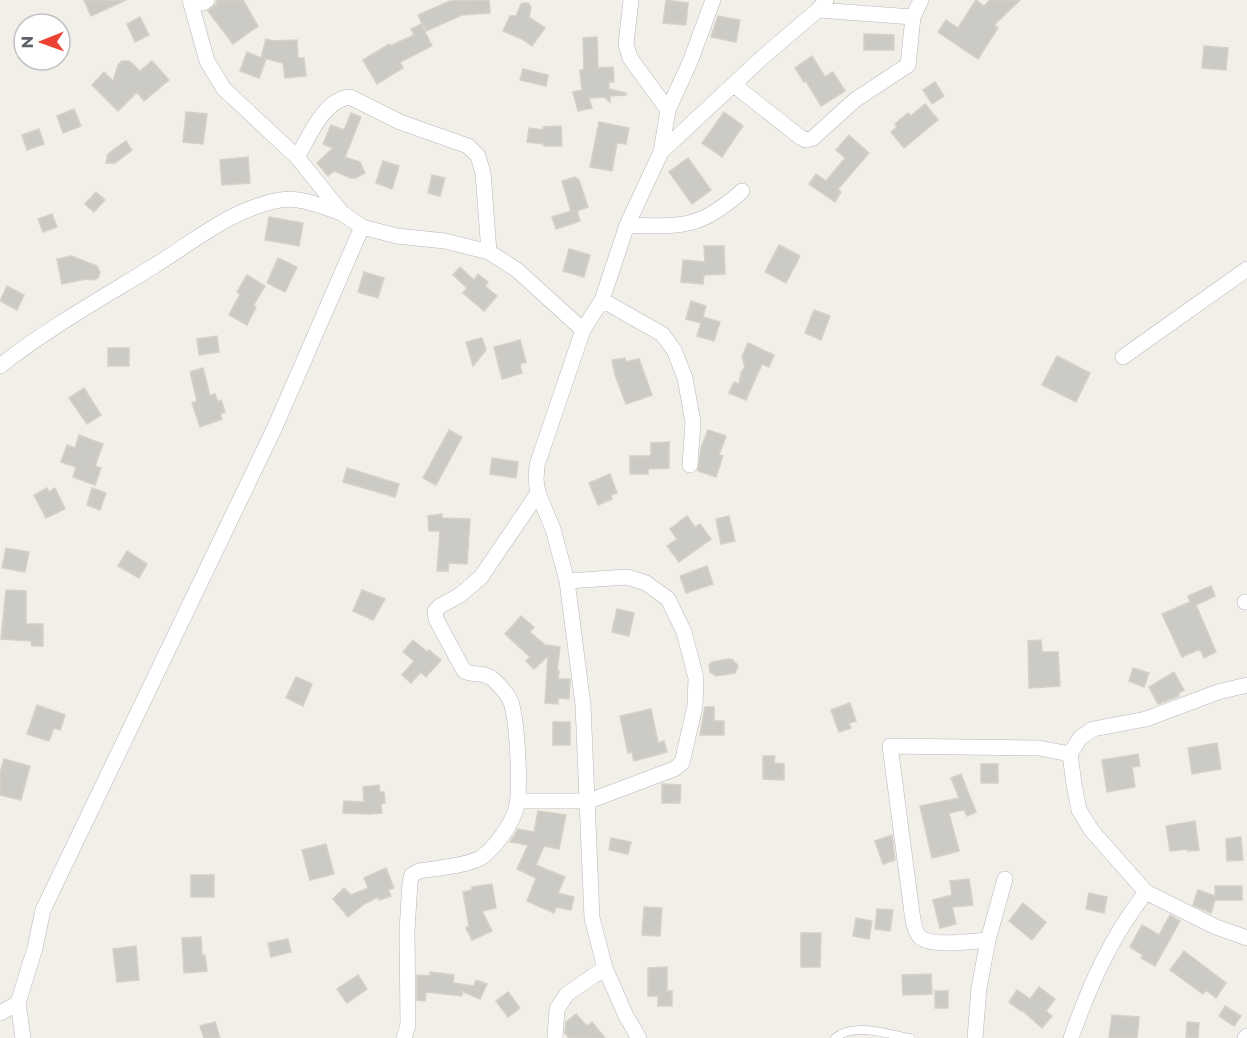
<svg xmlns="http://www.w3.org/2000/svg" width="1247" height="1038" font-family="Montserrat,sans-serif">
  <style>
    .building { fill: #cccac5; stroke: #d6d1c6; stroke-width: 1.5 }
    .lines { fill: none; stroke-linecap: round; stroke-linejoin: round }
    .service-casing { stroke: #b5b8bc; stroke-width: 9 }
    .minor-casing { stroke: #b5b8bc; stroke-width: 16 }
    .service { stroke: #fff; stroke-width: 8 }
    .minor { stroke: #fff; stroke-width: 15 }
  </style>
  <rect width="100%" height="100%" fill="#f1efe8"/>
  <path class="building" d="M84,0h42l-35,16z
    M217,0h26l15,26 -25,18 -25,-33 8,-7z
    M489,0l1,13 -28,2 -36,16 -8,-16 32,-14z
    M666,0l22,3 -2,22 -23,-2z
    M976,0l8,6 6,-6h30l-26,25 4,3 -20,31 -40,-27 8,-12 12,8z
    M523,3h5l3,4 -2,10 16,11 -13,18 -10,-7 -19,-8 7,-15h6l5,-12z
    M718,16l22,4 -4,22 -25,-5z
    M140,17l9,18 -14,7 -8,-18z
    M421,24l11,22 -32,16 3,6 -26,16 -14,-24 26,-16 1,2 24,-11 -3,-6z
    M864,34l30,1v15h-30z
    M597,37l1,31 15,-1 1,15h-5v7l17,4v2l-16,1v6l-6,-5 -15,1 3,10 -14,3 -5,-19 9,-2 -1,-8 3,1 -3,-2 -1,-11 4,-1 -1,-31z
    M266,39l7,2 24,-1 1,18h6l2,18 -21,2 -2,-15 -19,-5 2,1 -7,19 -19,-7 7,-19 14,6z
    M1204,46l24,2 -2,22 -24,-2z
    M812,56l13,21 8,-5 12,19 -24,15 -15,-25 -2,1 -9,-14z
    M122,61h7l11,10 12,-10 17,19 -25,21 -7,-9 -19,19 -26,-26 12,-13 9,9 5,-16z
    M523,69l25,6 -2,11 -26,-6z
    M935,82l9,14 -12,8 -9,-14z
    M925,104l13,16 -34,28 -13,-16 6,-5 -2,-3 13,-11 3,3z
    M74,109l7,17 -18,7 -6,-17z
    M186,112l21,2 -4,30 -20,-2z
    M724,112l19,14 -21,31 -20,-14z
    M351,113l10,4 -16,40 15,5 5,11 -10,5h-4l-17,-7 -6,5 -11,-13 16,-15 -10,-4 8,-19 13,5z
    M599,122l30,6 -3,16 -9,-1 -5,28 -22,-4z
    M561,126l1,20h-18v-2l-17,-2 2,-14 15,2 -1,-3z
    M39,129l5,15 -17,6 -5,-15z
    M849,135l20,18 -31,36 3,3 -6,10 -26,-18 7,-10 10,7 19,-23 -9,-8z
    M126,141l6,9 -17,13h-9l2,-9z
    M248,157l2,26 -28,2 -2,-25z
    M688,158l23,32 -19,14 -23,-32z
    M383,161l16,5 -7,23 -16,-6z
    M432,175l13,3 -5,18 -12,-3z
    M575,177l4,3 9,27 -11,4 3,10 -24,8 -4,-12 19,-6 -9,-30z
    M96,192l9,8 -11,12 -9,-8z
    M52,214l5,13 -14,5 -5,-13z
    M269,217l34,6 -4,23 -34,-6z
    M779,245l21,11 -14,27 -21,-11z
    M704,246h20l1,28 -21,1 -1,9 -22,-2 2,-22 22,2z
    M569,249l21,6 -6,22 -21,-6z
    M71,256l26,10 3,7 -2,5 -4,2 -8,-1 -24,5 -5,-25z
    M278,258l19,9 -12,25 -18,-9z
    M460,267l14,13 4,-6 10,8 -3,4 12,10 -13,15 -21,-18 4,-5 -14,-13z
    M364,272l20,6 -6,20 -20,-6z
    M247,275l18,11 -12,20 3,1 -9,18 -18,-10 11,-21 -3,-2z
    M7,286l17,9 -7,15 -17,-9z
    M691,301l15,5 -3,11 17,5 -6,19 -17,-5 4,-13 -15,-4z
    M814,310l16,6 -9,24 -16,-7z
    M217,336l2,16 -20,3 -2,-16z
    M482,338l4,12 -13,16 -7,-24z
    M520,340l6,22 -6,2 2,9 -20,6 -8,-32z
    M748,343l26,12 -5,12 -7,-3 -16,36 -17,-7 5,-11 5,2 2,-11 4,-6 -3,-10z
    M108,348h21v18h-21z
    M1057,356l33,17 -14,29 -34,-17z
    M625,358l1,4 13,-3 13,36 -26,9 -11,-29 -3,-15z
    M203,368l7,28 5,-2 3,8 3,-2 4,12 -5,2 2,5 -22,8 -8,-24 5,-2 -7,-29z
    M84,388l17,27 -14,9 -18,-26z
    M449,430l13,7 -26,48 -13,-7z
    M708,430l18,6 -7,19 4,1 -7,21 -18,-6 3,-23z
    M79,435l24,9 -8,22 6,2 -6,17 -22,-8 3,-10 -15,-5 6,-17 8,3z
    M669,442v26l-21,1v5h-18v-18h21v-13z
    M492,458l26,4 -2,16 -26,-4z
    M347,468l52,16 -4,13 -52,-15z
    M610,474l7,19 -6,2 1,4 -14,6 -9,-22z
    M47,488l2,4 6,-4 10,21 -19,9 -12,-23z
    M92,488l14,5 -6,17 -13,-5z
    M442,514v4l28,1 -3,45 -18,-1 -1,8h-11l3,-40h-11l-1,-15z
    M687,516l8,11 5,-3 11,15 -32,23 -12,-16 10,-7 -7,-10z
    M729,516l6,25 -14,3 -5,-25z
    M6,548l23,4 -4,20 -23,-4z
    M127,551l20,13 -8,14 -21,-12z
    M707,566l6,18 -27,9 -6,-17z
    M1211,586l4,10 -19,9 20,47 -12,6 -4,-9 -18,8 -20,-43 28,-12 -2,-6z
    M6,590l20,1v33h17v22h-11l-1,-5 -30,-2z
    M362,590l23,9 -12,21 -20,-9z
    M617,609l17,4 -5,23 -17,-4z
    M521,616l13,11 -4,5 15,13 15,2 -3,24h2l-1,8h12l-1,20 -11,-1v6l-13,-1 3,-47 -14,13 -8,-8 4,-4 -25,-23z
    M413,640l14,12 2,-2 12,10 -15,17 -5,-5 -10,11 -9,-8 12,-14 -11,-9z
    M1041,640l1,12h16l2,34 -31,2 -1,-47z
    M729,659l4,1 5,6 -3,7 -19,3 -6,-4 -1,-7 3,-3z
    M1133,668l16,5 -5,14 -15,-6z
    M1174,672l10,18 -6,4 1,2 -21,8 -9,-17z
    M296,677l16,7 -9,22 -17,-8z
    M850,703l6,18 -7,2 2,5 -12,4 -8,-22z
    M37,705l28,10 -5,15 -6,-2 -5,13 -22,-7z
    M705,707h9v14h10v14h-24z
    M651,709l7,34 6,-2 3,11 -33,9 -2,-9 -4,1 -8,-37z
    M553,722h17v23h-17z
    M1217,743l4,26 -29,5 -4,-26z
    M1138,754l2,12 -8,1 3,20 -28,5 -5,-32z
    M763,756h12l-1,7 10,1v16l-21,-1z
    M4,759l26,7 -9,34 -21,-5v-22z
    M981,764h17v19h-17z
    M961,774l15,38 -9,4 -3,-6 -15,3 10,38 -27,7 -12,-52 39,-8 -8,-20z
    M662,784l19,1 -1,18h-18z
    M379,785l1,7h4l1,11 -4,1 1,9 -13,1 -26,-1 1,-12 20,1 -1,-15z
    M538,811l28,4 -7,34 -15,-3 -8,19 29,12 -7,16 16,4 -3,13 -15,-3 -2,6 -27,-12 9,-23 -19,-9 11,-24 -18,-3 8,-13 16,3z
    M1195,821l4,29 -11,1v-2l-18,2 -4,-25z
    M892,835l3,25 -12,4 -8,-23z
    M1241,837l2,23 -16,1 -1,-22z
    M611,838l20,4 -3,12 -19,-4z
    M326,844l8,30 -24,6 -8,-30z
    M386,868l8,20 -6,2 3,6 -12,4 -1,-3 -14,7 -16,13 -15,-18 11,-11 7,7 17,-7 -4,-10z
    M191,875h23v22h-23z
    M969,879l4,26 -21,2 4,17 -16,4 -7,-28 19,-5 -2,-14z
    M492,884l4,24 -14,3 10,20 -20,9 -6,-12 3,-2 -6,-34 9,-2v-3z
    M1215,886h27v14h-27l-4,13 -18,-8 5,-15 17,6z
    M1089,893l18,4 -3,16 -18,-4z
    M1023,903l23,19 -14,18 -23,-19z
    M644,907l18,1 -2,28 -18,-1z
    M877,909l16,1 -3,21 -15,-2z
    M1170,915l10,6 -25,45 -14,-8 2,-3 -13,-8 12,-22 17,10z
    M856,918l16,3 -3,18 -16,-3z
    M801,933h20l-1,34h-19z
    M201,937l1,18h3l2,16 -23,2 -2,-35z
    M288,939l3,13 -20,5 -3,-14z
    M136,946l3,34 -22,2 -4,-33z
    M1184,951l42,32 -10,15 -10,-8 -3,4 -33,-24z
    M667,967v24h5v15h-14v-10h-10v-28z
    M430,972l24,3 -1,8 21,3 2,-6 11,4 -7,15 -18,-8v5l-36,-4 -1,9 -8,-1v-25l13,1z
    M931,974l1,20 -29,1 -1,-20z
    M358,975l9,14 -20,14 -10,-14z
    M1039,987l16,12 -9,12 6,5 -10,12 -20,-18 -1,1 -12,-9 8,-12 13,9z
    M935,991h13v17h-13z
    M508,992l12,16 -12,9 -12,-16z
    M1225,1006l16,10 -7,10 -15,-10z
    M576,1014l11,12 5,-4 13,16h-36l-4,-5 1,-11z
    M1112,1015l27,2 -2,21h-28z
    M215,1022l5,16h-16l-4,-12z
    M1187,1022l12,1 -1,15h-12z"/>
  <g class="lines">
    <defs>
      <path id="service" d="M835,1038c19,-16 53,-4 75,0"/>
      <path id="minor" d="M190,0l17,61 17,28 73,68 45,56 20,14 35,9 48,5 44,11 28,18 66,60
        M196,0l7,3 4,-3
        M631,0l-5,44 4,14 38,52
        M818,10l95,7
        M734,85l66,52 6,3 7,-2 42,-38 53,-35 5,-48 8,-17
        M661,152l7,-42 22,-48 23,-62
        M297,157c13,-21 26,-57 53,-60l50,25 68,24 10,10 5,17 6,79
        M627,225c54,2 73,4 115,-34
        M602,300l60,34 12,16 11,28 8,44 -3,43
        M1123,357l124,-88
        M0,366c48,-38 102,-68 154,-100 39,-24 79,-58 126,-66 20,-4 43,7 62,13
        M1245,602h2
        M1247,685l-29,7 -72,27 -53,10 -13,9 -10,16 4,30 5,26 13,21 54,61 70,35 31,11
        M518,801h71l85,-32 8,-6 13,-57 1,-28 -12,-46 -16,-33 -22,-16 -19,-6 -60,4
        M988,940c-16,1 -59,8 -69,-4 -5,-6 -6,-16 -7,-23l-22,-167 149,2 31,6
        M0,1013l18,-10
        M23,1038l-5,-35 17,-55 8,-38 232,-483 87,-200
        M404,1038l4,-13 -1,-94 3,-49 2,-7 7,-4c17,-3 49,-5 63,-14 13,-10 27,-29 33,-45 7,-17 2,-92 -4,-110 -3,-8 -11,-16 -17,-22 -10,-9 -20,-4 -30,-9l-28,-52 -1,-8 5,-5 20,-11 21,-18 57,-84
        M555,1038l2,-29 10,-15 38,-26
        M639,1038l-13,-22 -21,-48 -13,-50 -9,-213 -16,-124 -14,-52 -15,-36 -2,-13 1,-15 46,-135 19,-30 25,-75 34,-73 103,-96 54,-46 8,-10
        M975,1038l4,-50 9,-48 17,-61
        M1071,1038c20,-56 39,-99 75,-146
        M1245,1038l2,-2"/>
    </defs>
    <use href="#service" class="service-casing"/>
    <use href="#minor" class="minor-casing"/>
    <use href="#service" class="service"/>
    <use href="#minor" class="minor"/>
  </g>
  <g transform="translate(42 42) rotate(269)"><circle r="28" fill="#ffffff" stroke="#bfc1c3" stroke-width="1.5"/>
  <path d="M0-4.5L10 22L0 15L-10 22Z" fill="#ea4335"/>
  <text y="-9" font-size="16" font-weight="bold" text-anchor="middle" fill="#5f6368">N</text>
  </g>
</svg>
